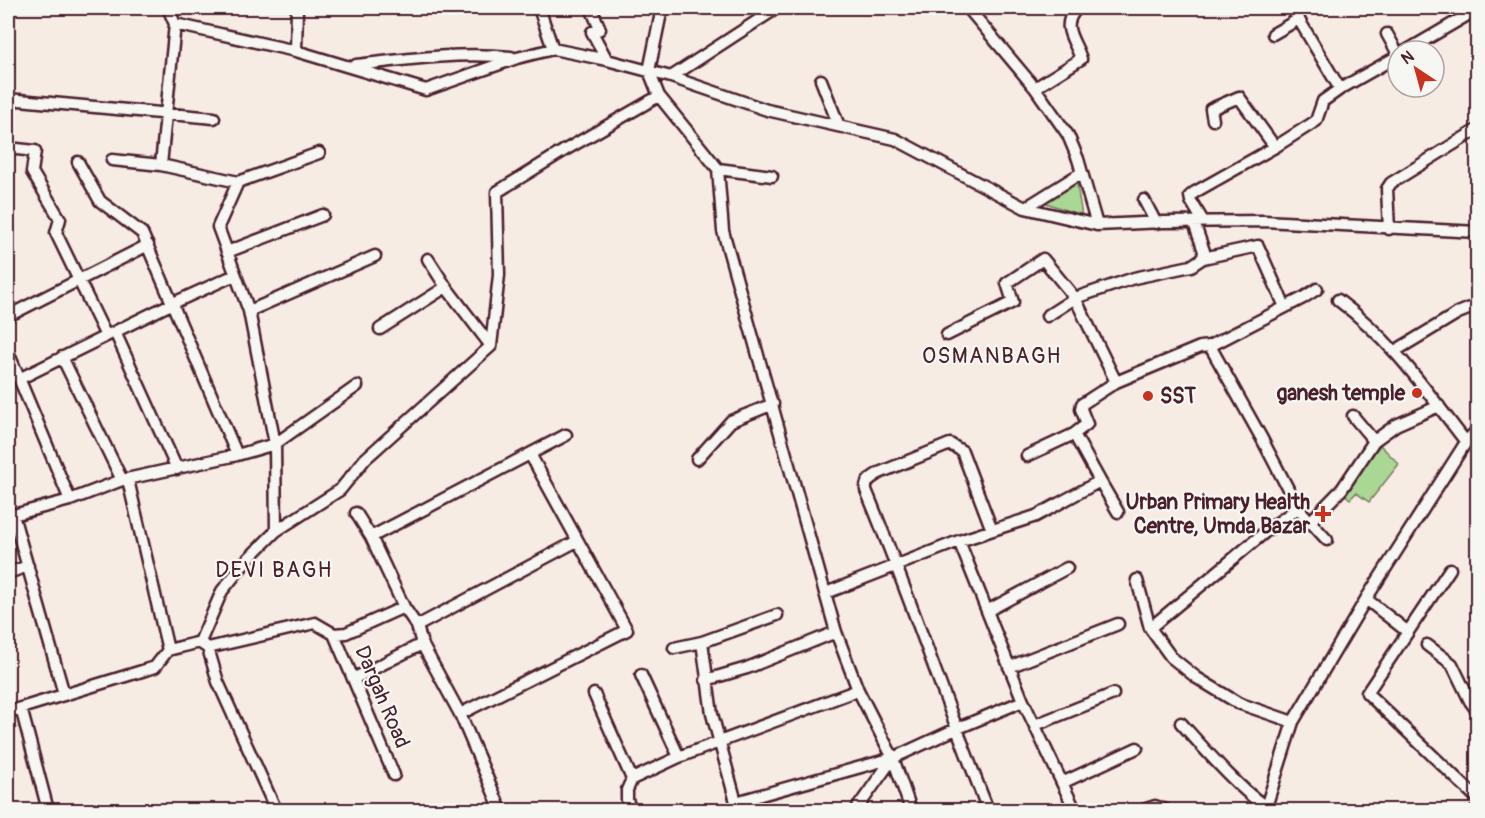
<svg xmlns="http://www.w3.org/2000/svg" width="1485" height="818" font-family="Pangolin,sans-serif">
  <style>
    .park { fill: #abd795; stroke: #7a7b60; stroke-width: 1.5 }
    .lines { fill: none; stroke-linecap: round; stroke-linejoin: round }
    .minor-casing { stroke: #4a1f2b; stroke-width: 15 }
    .minor { stroke: #f6f6f2; stroke-width: 10 }
    .poi-dot { fill: #c8321e; stroke: #f6f6f2; stroke-width: 2 }
    .labels { text-anchor: middle; dominant-baseline: central; stroke-width: 4.5; stroke-linejoin: round; paint-order: stroke }
    .poi-label { font-size: 21px; font-weight: bold; fill: #4a1f2b; stroke: #f6f6f2; text-anchor: end }
    .street-label { font-size: 21px; fill: #4a1f2b; stroke: #f6f6f2 }
    .neighbourhood-label { font-size: 22px; letter-spacing: 1.5px; fill: #4a1f2b; stroke: #f6f6f2 }
  </style>
  <rect width="100%" height="100%" fill="#f7ece4"/>
  <filter id="ink" filterUnits="userSpaceOnUse"><feTurbulence type="fractalNoise" baseFrequency=".0167" numOctaves="2"/><feDisplacementMap in="SourceGraphic" scale="12" xChannelSelector="R" yChannelSelector="G"/><feConvolveMatrix kernelMatrix="1 2 1 2 8 2 1 2 1" color-interpolation-filters="sRGB"/></filter>
  <g filter="url(#ink)">
    <path class="park" d="M1075,173l7,43 -49,-18z
      M1380,445l19,19 -30,38 -13,-9 -6,6 -7,-6z"/>
    <g class="lines">
      <defs>
        <path id="minor" d="M168,8l7,16 121,27 130,39 91,-32 36,-9 54,11 64,17 96,33 128,29 130,69 72,17 67,-3 100,-1 214,11
          M539,8l14,41
          M591,8l9,21 -8,3 15,28
          M662,8l-13,63 10,25 59,73 5,62 113,401 22,58 35,68 18,52
          M968,8l67,80 33,47 10,24 19,66
          M1292,8l48,81
          M8,17v-9
          M1273,34l26,-15
          M1387,34l11,20
          M296,51l1,-43
          M1406,51l72,-42
          M356,65c52,-6 103,-13 155,-8
          M671,77l106,-69
          M821,80l18,46
          M1035,88l46,-29c-6,-20 -22,-32 -4,-51
          M8,99l206,19
          M1213,120l-2,-11 28,-12 36,50
          M8,148l27,3 -3,21 28,47 -4,14 50,103
          M112,160l49,5 77,17
          M78,162l22,39 42,32 95,222
          M161,165l14,-141
          M718,169l54,7
          M1144,200l12,23
          M1025,208l56,-35
          M1203,221l-12,-20 -1,-5 5,-4 80,-45 41,-26 7,-20 17,-12 58,-33
          M1389,229l-2,-40 4,-6 87,-54
          M227,252l96,-37
          M1203,258l55,-12 27,61
          M428,259l18,28 45,59
          M1338,300c55,41 87,89 128,142
          M249,311l126,-55
          M8,316l140,-71
          M1047,316l28,-18 41,84 84,-35 10,-1 52,93 36,69 -28,20 -120,100
          M380,329l66,-42
          M115,332l62,137
          M947,335l66,-33 -6,-19 36,-24 32,39 59,-20 57,-12 12,-8 1,-7 -10,-28
          M1210,346l93,-48 14,-9
          M1395,351l63,-38 20,-8
          M8,352l62,148
          M62,357l60,123
          M19,379l152,-75 64,-29
          M1353,416l21,25
          M1027,456l47,-22
          M697,459l34,-38 42,-17
          M128,480l40,170
          M1100,481l18,31
          M1298,508l29,32
          M8,513l5,2 57,-15 52,-20 115,-25 38,-11 82,-58
          M356,513l15,24 33,70 13,19 5,18 38,70 41,96
          M13,515l51,179
          M1309,523l33,-34 32,-48 22,-16 43,-19
          M276,531l-1,-87 -26,-133 -31,-84 20,-45 81,-29
          M371,537l195,-102
          M959,541l64,160 52,109
          M1450,569l-83,124 111,106
          M8,573l20,-7
          M1137,580l13,48 21,29 26,21 41,25 55,19
          M826,593l133,-52 77,-25 64,-35 -26,-47 13,-10 -6,-15 1,-5 34,-22
          M1366,599l42,33
          M987,611l80,-43
          M417,626l160,-85
          M334,634l60,141
          M702,642l10,72 24,88 157,-44 63,-29 67,-28
          M202,644l6,4 10,34 58,128
          M1427,645l25,19 18,37 8,11
          M208,648l107,-25 19,11 12,-1 58,-26
          M674,648l28,-6 75,-27
          M1009,667l109,-43
          M641,675l38,82
          M353,679l69,-35
          M706,680l41,-12 89,-36
          M594,694l38,85
          M21,708l27,102
          M8,712l147,-45 13,-17 32,-8 22,-51 25,-31 29,-29 64,-41 25,-31 126,-113 8,-71 -2,-83 68,-42 94,-54
          M460,714l167,-84 -97,-176
          M1181,723c20,22 68,78 92,87
          M1035,725l78,-31
          M1062,783l75,-35
          M631,810l-4,-10v-10l5,-11 47,-22 179,-67
          M856,810l37,-52
          M988,810c-42,-106 -78,-214 -122,-320 -1,-9 5,-12 13,-17l71,-29 12,7 30,79
          M1143,810l12,-4 11,4
          M1265,810l28,-88 73,-123 100,-157 12,-13
          M1476,810h2"/>
      </defs>
      <use href="#minor" class="minor-casing"/>
      <use href="#minor" class="minor"/>
    </g>
  </g>
  <g class="poi-dot">
    <circle cx="1417" cy="393" r="6"/>
    <circle cx="1148" cy="396" r="6"/>
    <path d="M1320 505h6v6h6v6h-6v6h-6v-6h-6v-6h6z"/>
  </g>
  <g class="labels">
    <g class="poi-label">
      <text x="1405" y="393">ganesh temple</text>
      <text x="1160" y="396" text-anchor="start">SST</text>
      <text x="1310" y="502">Urban Primary Health<tspan x="1310" dy="24">Centre, Umda Bazar</tspan></text>
    </g>
    <g class="street-label">
      <text transform="translate(382 697) rotate(67)">Dargah Road</text>
    </g>
    <g class="neighbourhood-label">
      <text x="992" y="356">OSMANBAGH</text>
      <text x="274" y="570">DEVI BAGH</text>
    </g>
  </g>
  <rect width="1485" height="818" fill="none" stroke="#f6f6f2" stroke-width="30"/>
  <rect x="15" y="15" width="1455" height="788" fill="none" stroke="#4a1f2b" stroke-width="2" filter="url(#ink)"/>
  <g transform="translate(1416 69) rotate(324)"><circle r="28" fill="#f6f6f2" stroke="#b1a0a2" stroke-width="1.5"/>
  <path d="M0-4.5L10 22L0 15L-10 22Z" fill="#c8321e"/>
  <text y="-9" font-size="16" font-weight="bold" text-anchor="middle" fill="#4a1f2b">N</text>
  </g>
</svg>
